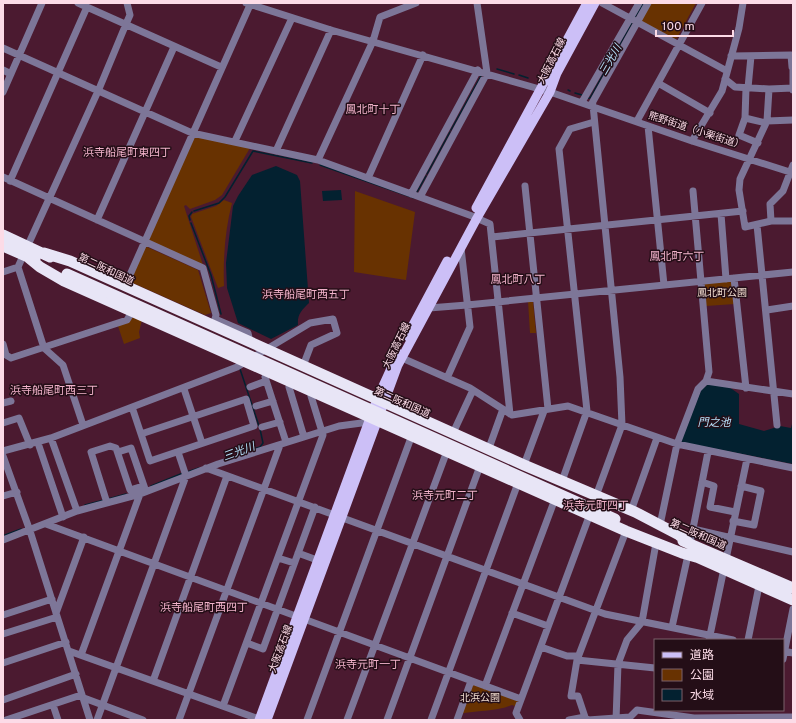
<svg xmlns="http://www.w3.org/2000/svg" width="796" height="723" font-family="Overpass,'Noto Sans JP',sans-serif">
  <style>
    .green { fill: #683201 }
    .water { fill: #032130 }
    .lines { fill: none; stroke-linecap: round; stroke-linejoin: round }
    .stream { stroke: #032130; stroke-width: 1.5 }
    .minor { stroke: #7d7698; stroke-width: 7 }
    .major { stroke: #ccbff7; stroke-width: 9 }
    .highway { stroke: #e8e5f6; stroke-width: 11 }
    .highway-bridge { stroke: #e8e5f6; stroke-width: 11 }
    .labels { text-anchor: middle; dominant-baseline: central; stroke-width: 3; stroke-linejoin: round; paint-order: stroke }
    .street-label { font-size: 10px; fill: #fcdbe7; stroke: #240e17 }
    .park-label { font-size: 10px; fill: #f0dccf; stroke: #240e17 }
    .water-label { font-size: 11px; font-style: italic; fill: #b7e3fd; stroke: #240e17 }
    .neighbourhood-label { font-size: 11px; fill: #f1b2ca; stroke: #240e17 }
  </style>
  <rect width="100%" height="100%" fill="#4b1a30"/>
  <path class="green" d="M650,3h46l-19,35 -3,1 -33,-18z
    M196,136l54,12 -28,47 -7,5 -25,9 -4,-4 -2,1 19,59 -54,-24 -1,-3 45,-100z
    M355,191l60,21 -9,68 -52,-8z
    M224,200l8,3c-7,27 -9,55 -8,83l-6,2 -27,-71 1,-3 24,-8z
    M147,247l51,23 13,43 -6,2 -72,-32 -3,-4 14,-31z
    M731,281l4,23 -29,2 -2,-21 2,-2z
    M528,301l5,1 3,31h-6z
    M130,317l12,3 -3,12 1,6 -16,6 -6,-18z
    M472,684l46,17 -3,5 -3,-1c-16,7 -35,5 -52,9z"/>
  <path class="water" d="M276,166l21,9 3,6 9,122c-7,7 -12,11 -11,22l-27,14 -33,-16 -11,-35 -1,-25 7,-57 5,-10 14,-21z
    M341,190l1,10 -19,1 -1,-10z
    M708,384l21,3 10,7v30l25,7 16,-5 11,2 2,-8v44l-112,-22 20,-52z"/>
  <g class="lines">
    <path class="stream" d="M635,17l9,-14
      M497,69l17,5
      M519,75l9,3
      M568,90l2,1
      M575,93l7,2
      M588,98h2l42,-75
      M451,130l30,-54
      M320,165l94,33
      M427,174l23,-42
      M417,192l9,-16
      M194,211l25,-8 6,-6 28,-46 59,12
      M190,220l-1,-4 3,-4
      M191,223l20,52 10,39
      M240,369l19,57
      M244,452l16,-5 3,-4 -3,-14
      M187,472l12,-4
      M151,486l32,-13
      M108,499l18,-5
      M85,505l19,-5
      M5,535l16,-6"/>
    <path class="minor" d="M78,3l143,64
      M246,3l85,27 219,62 142,49 101,32
      M602,3l125,68
      M3,48l189,85 126,27 154,56 18,8 20,190
      M731,56l60,-1 1,12
      M793,66v24
      M3,70l8,4
      M725,79l10,8 34,2
      M658,83l52,30
      M746,88l-1,30 -6,17 19,8
      M748,88l3,-32
      M793,88l-24,1 -2,32 -27,58 -1,11 6,37 26,-6h22
      M3,92l39,-89
      M582,102l57,-99
      M591,105l57,-102
      M593,105l27,272 2,48 -26,71
      M745,118l21,5
      M637,121l65,-118
      M767,121l26,-1
      M648,126l16,159
      M235,141l57,-123
      M692,141l30,-50 17,-63 4,-25
      M276,151l55,-121
      M318,160l55,-119 7,-24 36,-14
      M3,177l200,91 13,47 -1,4
      M368,178l55,-123
      M10,181l77,-174
      M525,186l23,223
      M411,194l67,-124
      M420,197l67,-124 -10,-70
      M721,214l5,65
      M97,220l77,-173
      M771,221l-1,-17 13,-13 10,-26
      M757,225l20,200
      M492,237l251,-26
      M3,272l15,-5
      M734,278l12,110
      M125,286l125,-281v-2
      M425,306l4,2 38,-3 326,-33
      M767,310l26,-4
      M214,323l1,-4 33,14 2,9
      M3,344l3,11 5,3 116,-38 6,-10
      M402,358l68,30 42,27 56,-9 109,38 116,24
      M265,377l21,65
      M447,378l23,-51 -9,-79
      M706,381l87,13
      M250,387l16,-6
      M289,387l15,50
      M184,389l18,54
      M3,403l8,-2
      M256,406l17,-5
      M132,407l18,54 104,-35 -8,-27 -105,35
      M3,423l16,-5 11,27
      M83,425l-20,-60 -19,-17 -26,-81 81,-178 27,-65 4,-9 -3,-12
      M262,427l18,-5
      M453,433l20,-43
      M51,438l26,73
      M38,443l25,74
      M489,448l14,-39
      M3,451l48,-13 186,-71 73,-44 23,-4 4,14 -26,12 -8,21
      M118,452l13,-4 14,41
      M3,456l27,75 60,189
      M524,465l20,-54
      M206,468l399,146 128,26
      M562,481l25,-70 -28,-262 11,-20 24,-7
      M702,482l12,4 -4,21 25,5
      M3,496l14,-4
      M107,503l-16,-51 19,-6 6,2 14,42 13,-4
      M631,511l26,-73
      M733,521l21,4 7,-34 -20,-5
      M46,524l475,175
      M660,525l17,-81 21,-55 8,-8 3,-9 -16,-181
      M693,529l100,23
      M3,540l74,-29 63,-17 78,-30 121,-38 30,-4
      M690,544l18,-92
      M298,553l19,7
      M278,558l16,5
      M56,613l28,-76
      M512,613l36,13
      M3,615l49,-16
      M672,627l16,-72
      M3,634l54,-17
      M709,640l38,-181
      M748,640l11,-54
      M247,643l16,6 52,-142
      M541,647l26,9h11
      M69,651l190,68
      M783,651l10,2
      M81,655l59,-161
      M783,659l10,-50
      M577,660l78,8
      M3,663l63,-21
      M153,681l74,-205
      M485,686l70,-187
      M84,698l59,22
      M3,700l73,-26
      M53,705l5,15
      M223,706l100,-271 -12,-39
      M585,717l-7,-21h-7l6,-36 49,-129
      M6,720l75,-25
      M97,720l89,-244 -8,-24
      M179,720l101,-275
      M307,720l105,-285
      M347,720l100,-269
      M387,720l93,-254
      M431,720l87,-237
      M457,720l14,-39
      M520,720l-4,-7 74,-199
      M569,720l16,-3 3,3 42,-3 7,-7 57,8 99,-1
      M616,720l2,-56 9,-24 15,-18 14,-79"/>
    <path class="major" d="M476,208l111,-205
      M407,336l40,-75
      M259,720l118,-321 21,-46
      M267,720l131,-355 79,-147 73,-126 7,-19 38,-70"/>
    <path class="highway" d="M3,235l47,22
      M3,246l32,14
      M44,253l26,8 454,204 111,47 44,23 11,9
      M29,258l11,9 24,14 562,250 56,22 14,4
      M683,541l110,47
      M690,554l103,46"/>
    <path class="highway-bridge" d="M67,274l548,245"/>
  </g>
  <g class="labels">
    <g class="street-label">
      <text transform="translate(552 61) rotate(-63)">大阪高石線</text>
      <text transform="translate(696 131) rotate(18)">熊野街道（小栗街道）</text>
      <text transform="translate(106 270) rotate(25)">第二阪和国道</text>
      <text transform="translate(397 346) rotate(-64)">大阪高石線</text>
      <text transform="translate(402 403) rotate(24)">第二阪和国道</text>
      <text transform="translate(698 535) rotate(24)">第二阪和国道</text>
      <text transform="translate(281 649) rotate(-70)">大阪高石線</text>
    </g>
    <g class="park-label">
      <text x="722" y="293">鳳北町公園</text>
      <text x="480" y="698">北浜公園</text>
    </g>
    <g class="water-label">
      <text transform="translate(611 60) rotate(-60)">三光川</text>
      <text x="714" y="423">門之池</text>
      <text transform="translate(239 452) rotate(-20)">三光川</text>
    </g>
    <g class="neighbourhood-label">
      <text x="373" y="110">鳳北町十丁</text>
      <text x="127" y="153">浜寺船尾町東四丁</text>
      <text x="677" y="257">鳳北町六丁</text>
      <text x="518" y="280">鳳北町八丁</text>
      <text x="306" y="295">浜寺船尾町西五丁</text>
      <text x="54" y="391">浜寺船尾町西三丁</text>
      <text x="445" y="496">浜寺元町二丁</text>
      <text x="596" y="506">浜寺元町四丁</text>
      <text x="204" y="608">浜寺船尾町西四丁</text>
      <text x="368" y="665">浜寺元町一丁</text>
    </g>
  </g>
  <rect width="796" height="723" fill="none" stroke="#fcdbe7" stroke-width="8"/>
  <rect x="654" y="639" width="130" height="72" fill="#240e17" stroke="#7a606a"/>
  <rect x="662" y="652" width="20" height="6" fill="#ccbff7" stroke="#7a606a"/>
  <text x="690" y="659" font-size="12" fill="#fcdbe7">道路</text>
  <rect x="662" y="669" width="20" height="12" fill="#683201" stroke="#7a606a"/>
  <text x="690" y="679" font-size="12" fill="#fcdbe7">公園</text>
  <rect x="662" y="689" width="20" height="12" fill="#032130" stroke="#7a606a"/>
  <text x="690" y="699" font-size="12" fill="#fcdbe7">水域</text>
  <path d="M656 30v6h77v-6" fill="none" stroke="#fcdbe7" stroke-width="2"/>
  <text x="662" y="30" font-size="12" fill="#fcdbe7" stroke="#240e17" stroke-width="3" paint-order="stroke">100 m</text>
</svg>
